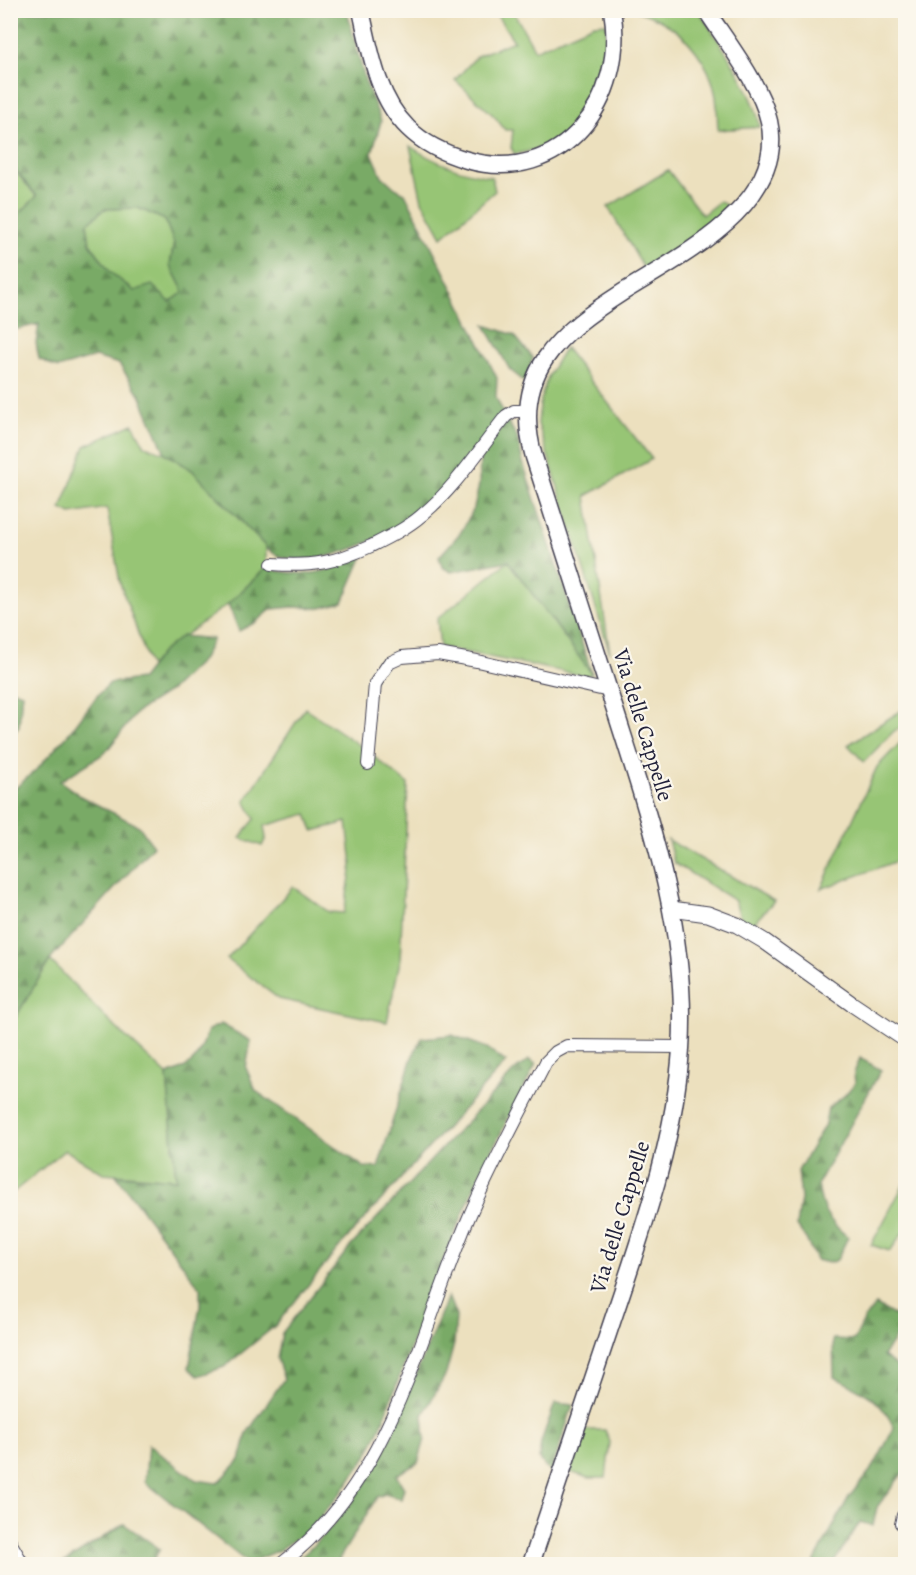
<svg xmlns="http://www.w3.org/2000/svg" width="916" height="1575" font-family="Alegreya,serif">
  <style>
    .green { fill: #97c574; stroke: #5c7458; stroke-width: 1.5 }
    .forest { fill: url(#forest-firs); stroke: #4e6650; stroke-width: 1.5; fill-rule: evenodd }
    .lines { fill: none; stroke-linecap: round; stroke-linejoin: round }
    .service-casing { stroke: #403e4f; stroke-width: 8 }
    .minor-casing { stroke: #403e4f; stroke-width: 14 }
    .tertiary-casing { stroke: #403e4f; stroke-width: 17 }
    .secondary-casing { stroke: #403e4f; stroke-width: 19 }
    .service { stroke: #fff; stroke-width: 6 }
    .minor { stroke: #fff; stroke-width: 12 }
    .tertiary { stroke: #fff; stroke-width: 15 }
    .secondary { stroke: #fff; stroke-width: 16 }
    .labels { text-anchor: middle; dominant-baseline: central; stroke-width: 4.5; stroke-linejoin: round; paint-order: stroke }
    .street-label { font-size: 22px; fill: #22223b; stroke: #fbf7ec }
  </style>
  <defs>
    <pattern id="forest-firs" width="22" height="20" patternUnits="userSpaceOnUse" patternTransform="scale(1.5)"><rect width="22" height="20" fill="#79aa66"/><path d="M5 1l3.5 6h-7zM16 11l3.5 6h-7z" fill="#638a55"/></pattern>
  </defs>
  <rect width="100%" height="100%" fill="#fbf7ec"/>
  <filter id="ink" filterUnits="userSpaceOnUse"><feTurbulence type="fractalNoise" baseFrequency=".0167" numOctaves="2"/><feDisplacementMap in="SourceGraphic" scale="12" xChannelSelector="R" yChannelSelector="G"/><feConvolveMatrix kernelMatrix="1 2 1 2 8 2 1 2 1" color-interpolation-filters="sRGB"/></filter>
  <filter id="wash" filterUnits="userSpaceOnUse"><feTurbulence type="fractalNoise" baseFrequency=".008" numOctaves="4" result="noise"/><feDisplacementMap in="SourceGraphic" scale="24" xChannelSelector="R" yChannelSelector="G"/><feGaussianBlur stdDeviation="1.35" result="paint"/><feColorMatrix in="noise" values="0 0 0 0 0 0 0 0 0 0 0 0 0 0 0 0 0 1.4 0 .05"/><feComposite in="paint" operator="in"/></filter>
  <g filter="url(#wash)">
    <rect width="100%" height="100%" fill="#ece0be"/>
    <path class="green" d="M494,11h19l22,39 59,-26 12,-1c2,41 -11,91 -47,116 -13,9 -29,12 -44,15l-4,-6 2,-18h-8l-10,-13 -40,-37 22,-24 37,-15z
      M637,11h62c21,34 55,77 61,116l-42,3c-1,-13 0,-26 -3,-38 -5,-27 -27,-57 -52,-70 -8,-5 -17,-8 -26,-11z
      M410,146c25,17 53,27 82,31l3,14 -53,46 -20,-36z
      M10,165l27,32 -26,25h-1z
      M668,170l34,45 18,-14 9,6c-23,27 -55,43 -85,62l-36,-62z
      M138,208l27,12 9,23 -4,22 14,27 -14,10 -36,-11 -24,-19 -20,-29 -3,-19 17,-15z
      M565,348l87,111 -66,37 24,157 -72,-229c2,-32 9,-50 27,-76z
      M133,424l12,22 20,7 27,17 74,77v21l-38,36 -66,48 -12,15 -30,-84 -13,-75 -36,6 -10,-5 24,-63z
      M508,561l84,113 -7,2 -145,-29 -3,-28z
      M305,708l57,39 46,37 -8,177 -13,61 -108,-23 -52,-40 66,-72 36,25 15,1 8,-48 -5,-43 -34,9 -6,-17 -43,12 2,12 -4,8 -22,-8 15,-19 -10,-18z
      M905,708v17l-11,6 -30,31 -16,-17z
      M905,740v118l-84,31 56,-122 23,-24z
      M668,840l106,61 -21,23 -13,-7 -5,-16 -61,-38z
      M50,960l61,63 56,52 9,104 -73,-6 -38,-23 -54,44 -1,-169z
      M905,1182v48l-15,21 -19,-6z
      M584,1430h21l5,12 -4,36h-17l-19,-6z"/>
    <path class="forest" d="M11,11h336l18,69 16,41 -9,32 10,23 13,12 10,5 92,185 -1,19 8,17c-27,33 -53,73 -87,100 -29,23 -103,58 -140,41 -4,-1 -8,-5 -11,-8l-74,-77 -27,-17 -25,-58 -21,-31 -24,-7 -37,11 -19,-9 -3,-16 3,-19 -21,5 -7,-2v-105l26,-26 -26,-31zM138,208l27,12 9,23 -4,22 14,27 -14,10 -18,-17 -18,6 -24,-19 -20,-29 -3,-19 17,-15z
      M485,325l29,10 19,23 -8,24 -15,-12z
      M507,420l10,17 6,26 69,211 -84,-113 -57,11 -9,-5 -3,-10 22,-25 13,-24 5,-23 1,-28z
      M363,556l-20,46 -22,6 -28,-1 -21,2 -16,13 -17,9 -11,-27 38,-36c39,11 62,5 97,-12z
      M182,636l31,3 -10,20 -32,31 -34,22 -32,41 -45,28 22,16 57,29 14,20 -103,114 -39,65v-233l27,-24 32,-36 27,-36 13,-13 31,-4 21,-27z
      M11,689l11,4 -3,33 -8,11z
      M221,1024l30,17 -5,27 10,23 108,76 14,1 34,-111 10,-19 30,-3 35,13 19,14 -166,184 -65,80 -51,41 -26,9 -9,-8 11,-62v-18l-84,-113 60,4 -9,-104c28,-9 32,-18 41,-45z
      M860,1058l21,12 -63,114c3,25 10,37 30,53l-11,23 -8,3 -13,-3 -10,-21 -9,-13 4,-27 -3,-28 27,-47 3,-16 17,-13 10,-12 -1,-10z
      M529,1060l7,4 -55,108 -37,86 -62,166 -15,32 -27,38 -30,35 -31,21 -31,13 -103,-81 3,-37 48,35 22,3 22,-23 7,-27 37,-54 -7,-20 5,-26 68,-86 165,-177z
      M448,1296l8,20 -2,28 -8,30 -23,41 2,24 -7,24 -22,12 8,13 -3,11 -16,-5 -8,3 -38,62 3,5h-49c35,-30 65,-67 89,-107z
      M876,1305l28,16 -6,13 -15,22 22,16v98l-28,37 -4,19 -13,-4 -27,42h-20l36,-67 25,-31 20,-38c-13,-30 -32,-37 -60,-51l-1,-38 21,1 12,-24z
      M555,1403l18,2 -22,68 -12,-14 2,-17z
      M124,1524l36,25 -9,15h-84l-4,-1z"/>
  </g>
  <g filter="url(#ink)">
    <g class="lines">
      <defs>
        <path id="service" d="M906,1507l-6,8 -2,9 8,9"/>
        <path id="minor" d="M272,564c40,3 62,-1 99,-18 18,-9 36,-18 51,-31 33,-27 57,-65 84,-99l8,-5h15
          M368,764l7,-80 14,-21 13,-6 36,-3 39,7 132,30
          M10,1542l13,22
          M281,1564c111,-83 136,-225 188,-347 23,-53 51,-104 77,-155l10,-10 11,-6 114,1"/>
        <path id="tertiary" d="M671,909l37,5 29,11 27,16 88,63 54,36"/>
        <path id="secondary" d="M361,10c9,40 16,88 47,118 16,16 38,26 59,32 95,27 161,-61 145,-150
          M531,1564c28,-85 57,-171 86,-257 28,-84 58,-169 64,-258 8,-114 -30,-226 -64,-333 -28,-87 -55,-173 -83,-259 -24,-84 25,-124 89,-165 57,-36 165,-88 146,-171 -8,-36 -43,-80 -63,-111"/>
      </defs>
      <use href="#service" class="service-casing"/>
      <use href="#minor" class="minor-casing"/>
      <use href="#tertiary" class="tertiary-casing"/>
      <use href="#secondary" class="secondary-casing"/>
      <use href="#service" class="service"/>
      <use href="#minor" class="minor"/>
      <use href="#tertiary" class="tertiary"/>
      <use href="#secondary" class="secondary"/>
    </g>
  </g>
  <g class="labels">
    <g class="street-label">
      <text transform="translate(643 725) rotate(73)">Via delle Cappelle</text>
      <text transform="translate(620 1217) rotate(-73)">Via delle Cappelle</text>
    </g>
  </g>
  <rect width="916" height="1575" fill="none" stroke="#fbf7ec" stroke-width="36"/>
</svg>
